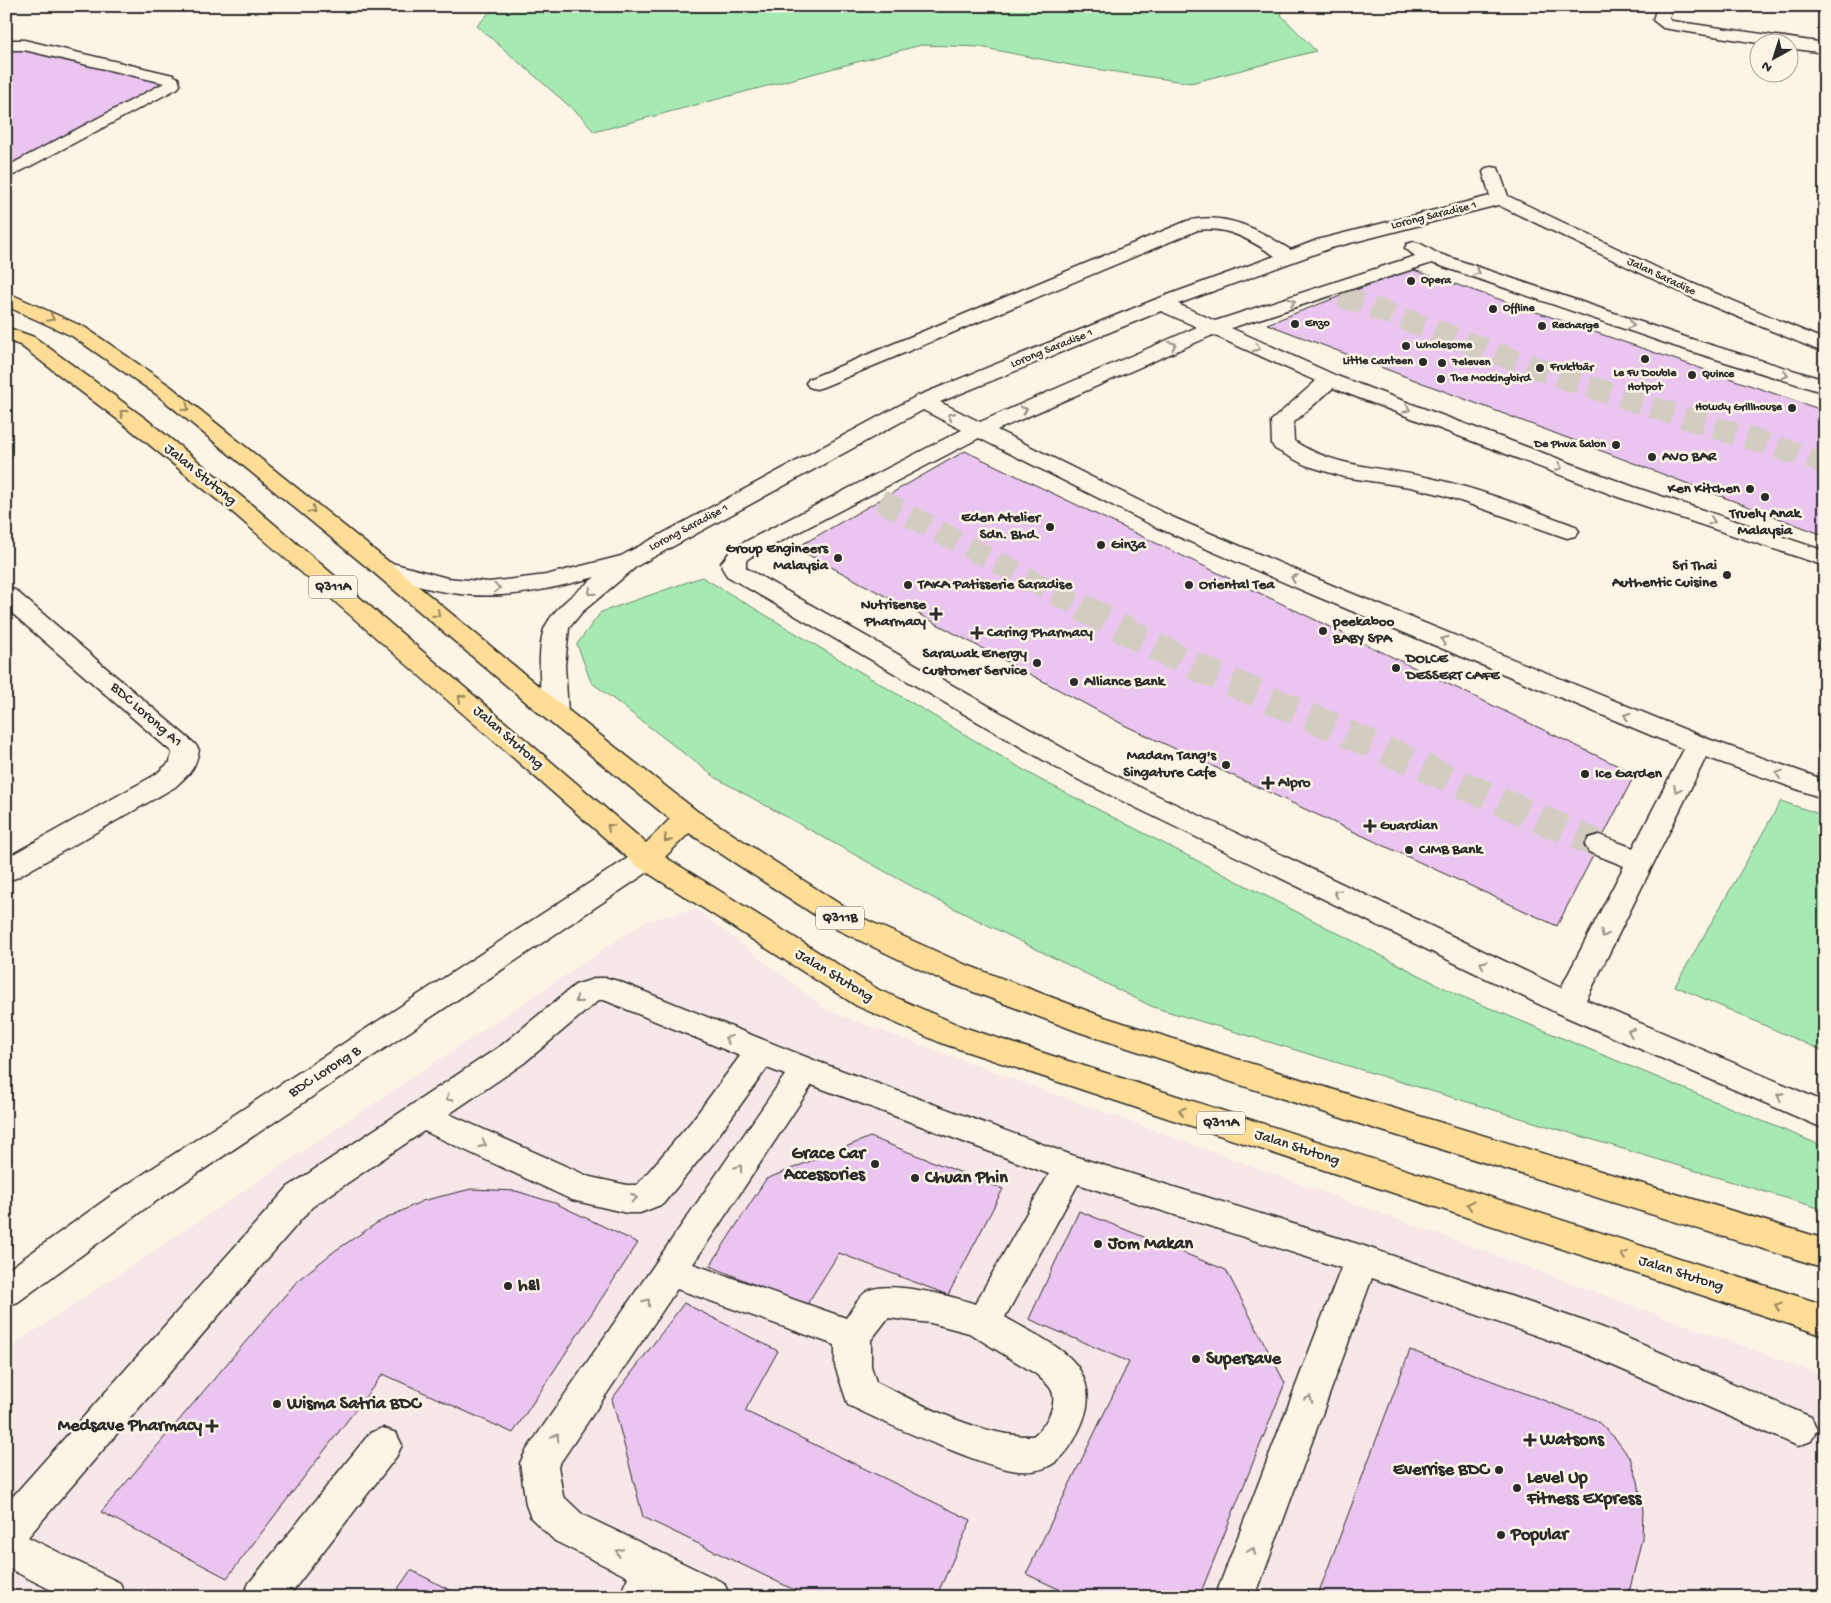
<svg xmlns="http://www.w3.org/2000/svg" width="1831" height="1603" font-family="'Gochi Hand',sans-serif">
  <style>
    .built { fill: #f7e7e8 }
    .green { fill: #a7e9b2; stroke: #698a6e }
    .building { fill: #eac5ef; stroke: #2b2b2b }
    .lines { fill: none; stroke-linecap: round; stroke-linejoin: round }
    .minor-tunnel-far1 { stroke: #d2cdc0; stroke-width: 22; stroke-dasharray: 22 11; stroke-linecap: butt }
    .minor-tunnel { stroke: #d2cdc0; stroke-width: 28; stroke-dasharray: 28 14; stroke-linecap: butt }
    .minor-casing { stroke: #2b2b2b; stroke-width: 3 }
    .major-casing { stroke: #2b2b2b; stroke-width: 3 }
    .minor { fill: #fcf5e5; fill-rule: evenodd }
    .major { fill: #fedd96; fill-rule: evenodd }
    .oneway { stroke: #949088 }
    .oneway2 { stroke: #948460 }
    .poi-dot { fill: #2b2b2b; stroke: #fcf5e5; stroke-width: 2 }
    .labels { text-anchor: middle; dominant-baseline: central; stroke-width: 5; stroke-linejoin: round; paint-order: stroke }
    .far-street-label { font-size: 12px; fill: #2b2b2b; stroke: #fcf5e5 }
    .far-poi-label { font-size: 12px; font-weight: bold; fill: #2b2b2b; stroke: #fcf5e5; text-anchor: start }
    .shield { fill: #fcf5e5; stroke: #6a6863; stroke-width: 1 }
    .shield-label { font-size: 14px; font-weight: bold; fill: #2b2b2b }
    .poi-label { font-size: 15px; font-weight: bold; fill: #2b2b2b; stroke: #fcf5e5; text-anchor: start }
    .street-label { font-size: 15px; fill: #2b2b2b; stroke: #fcf5e5 }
    .near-poi-label { font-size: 18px; font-weight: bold; fill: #2b2b2b; stroke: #fcf5e5; text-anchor: start }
  </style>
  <rect width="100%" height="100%" fill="#fcf5e5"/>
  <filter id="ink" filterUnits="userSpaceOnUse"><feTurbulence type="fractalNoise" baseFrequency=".02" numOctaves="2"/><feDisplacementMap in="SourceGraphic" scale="10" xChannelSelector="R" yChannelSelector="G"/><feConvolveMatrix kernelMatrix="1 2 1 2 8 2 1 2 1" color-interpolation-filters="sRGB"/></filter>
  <g filter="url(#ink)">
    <path class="built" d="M696,909l132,102 997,365v221h-1797l-22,-12v-235l640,-429z"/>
    <path class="green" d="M495,6h790l-4,9 35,36 -125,32 -116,-17 -95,-19 -59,-2 -327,87 -12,-15 -105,-91z
      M702,577l337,202 417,215 369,153v63l-672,-203 -220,-109 -217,-120 -125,-96 -14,-38 24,-32z
      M1781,801l44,15v236l-150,-66z"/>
    <path class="building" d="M6,45l159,38 -159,86z
      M1411,269l414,142v122l-2,2 -556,-211z
      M965,451l670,323 -78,152 -431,-200 -330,-178z
      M870,1137l133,52 -55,106 -109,-42 -33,53 -96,-40 56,-87z
      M471,1189l45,2 39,12 83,40 -125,190 -130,-59 -156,204 -126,-66 197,-232 38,-30 41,-27 45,-22z
      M1079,1211l147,59 59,113 -86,214h-123l-50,-23 103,-212 -100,-43z
      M684,1303l94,48 -33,60 226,109 -35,77h-127l-166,-80 -31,-118z
      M1410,1350l186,70 19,18 15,20 8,23 5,29 -1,28 -14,59h-311z
      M411,1570l52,27h-71z"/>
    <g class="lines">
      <path class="minor-tunnel-far1" d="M1341,296l225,83 259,84
        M880,500l203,108"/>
      <path class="minor-tunnel" d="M1081,607l100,53 418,185"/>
      <defs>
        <path id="minor" d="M1657,6h15l-3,13 3,2 153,22v10l-37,-5v-6l-30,1 -95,-15 -10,-8z
          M6,40h18l149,35 5,3 2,7 -2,3 -172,91v-12l158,-84 -140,-33h-18z
          M1492,167l6,1 10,28 160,77 157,67v13l-130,-54 -197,-94 -167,43 -153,56 37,17 200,-65 -10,-8 2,-4 7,-2 7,2 16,9 251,85 137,42v13l-151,-47 -242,-83 -201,65 106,48 297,111 191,64v15l-207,-69 -285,-109 -40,35 1,18c41,27 89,26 136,37 50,11 98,30 145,48l4,5 -4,5 -8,2 -124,-43 -33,-8 -66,-10 -39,-12 -30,-16 -3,-5 -1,-23 45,-40 -103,-46 -216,95 175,87 164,70 372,152 117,41v19l-119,-42 -120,243 239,102v27l-268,-116 -488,-238 -342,-199 -5,-8 -1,-5 12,-15 229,-118 -39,-20 -286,156 -55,46 -13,16 -4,37 3,48 -4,6 -9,2 -9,-2 -4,-6c-1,-21 -6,-70 4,-88 11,-20 32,-34 49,-48 -74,20 -117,27 -192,5 -11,-4 -27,-6 -34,-15l4,-5 8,-2 66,18 42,4 57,-7 75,-19 294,-159 239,-97 121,-44c-25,-16 -47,-30 -77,-26l-375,157 -7,2 -7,-2 -3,-4 3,-4 378,-158c39,-10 72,9 104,29l26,-10 173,-44 -7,-24 3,-4zM1161,311l36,16 -217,95 -40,-20zM979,438l177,89 162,70 366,152 -51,99 -34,-13 -10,3 -4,7 4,7 35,14 -63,122 -472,-225 -343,-195v-7l3,-3z
          M6,588l9,2 180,154 4,6c-4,20 -10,24 -24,37l-159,91 -10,3v-23l149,-83 15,-13 2,-10 -166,-144z
          M647,849l10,3 4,7 -4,7 -514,344 -125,92 -12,4v-35l113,-81 518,-338z
          M597,978h10l11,3 198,80 261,96 284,88 240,82 210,90 6,12 -6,12 -13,5 -221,-96 -205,-72 -117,319h-40l126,-329 -263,-84 -73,133c22,14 61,30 74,52 13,22 10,40 0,61 -12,27 -29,44 -61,41 -21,-3 -42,-11 -62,-19 -37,-14 -73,-30 -108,-47l-13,-39v-21l-158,-56 -119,177 5,30 20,19 141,68 6,14h-62l-5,-3 -2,3h-42l9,-20 -73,-36 -24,-23 -5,-13 -6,-42 6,-12 259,-376 -18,-7 -52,72 -52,64 -23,9h-13l-55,-13 -148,-69 -112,76 -284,330 92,46 6,14h-61l-59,-30v-63l282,-317 214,-142 73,-60zM599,1000h5l136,56 -49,66 -54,63h-10l-37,-8 -141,-63 75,-51zM812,1085l237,89 -74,130c-21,-8 -88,-24 -107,-13 -9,4 -16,19 -22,27l-153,-54zM888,1318l43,5 38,10 67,41c5,5 11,9 15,15 8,15 -6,38 -18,47 -52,1 -111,-31 -157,-54l-5,-16v-26z
          M383,1428l13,5 6,12 -6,12 -108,140h-45l6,-14 121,-150z"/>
        <path id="major" d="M6,292l80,36 84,58 219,176 175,145 133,104 161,105 106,48 137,52 262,83 462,140v29l-462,-143 -284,-93 -137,-52 -104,-50 -149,-97 -24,24 214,133 84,37 862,278v31l-884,-293 -84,-37 -220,-140 -400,-350 -107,-87 -110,-84 -14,-5v-13l28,10 112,82 107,87 393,337 24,-24 -124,-100 -173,-147 -217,-178 -84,-58 -66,-30z"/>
      </defs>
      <use href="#minor" class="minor-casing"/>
      <use href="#major" class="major-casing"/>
      <use href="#minor" class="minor"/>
      <use href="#major" class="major"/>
    </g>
    <defs><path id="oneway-chevron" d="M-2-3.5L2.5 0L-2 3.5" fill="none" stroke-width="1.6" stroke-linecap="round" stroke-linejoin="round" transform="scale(1.25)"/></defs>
    <g class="oneway">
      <use href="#oneway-chevron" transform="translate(1477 272) rotate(20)"/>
      <use href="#oneway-chevron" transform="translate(1292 302) rotate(-18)"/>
      <use href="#oneway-chevron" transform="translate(1631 325) rotate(18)"/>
      <use href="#oneway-chevron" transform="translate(1173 345) rotate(-23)"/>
      <use href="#oneway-chevron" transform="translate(1257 348) rotate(24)"/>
      <use href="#oneway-chevron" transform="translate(1785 375) rotate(16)"/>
      <use href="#oneway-chevron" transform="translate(1407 409) rotate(21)"/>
      <use href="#oneway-chevron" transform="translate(1024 410) rotate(-23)"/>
      <use href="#oneway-chevron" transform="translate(951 416) rotate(-153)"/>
      <use href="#oneway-chevron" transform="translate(1559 467) rotate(21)"/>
      <use href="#oneway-chevron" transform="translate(1712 521) rotate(18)"/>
      <use href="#oneway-chevron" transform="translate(1294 578) rotate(-157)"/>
      <use href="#oneway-chevron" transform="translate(497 588) rotate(-3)"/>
      <use href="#oneway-chevron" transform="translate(591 592) rotate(139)"/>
      <use href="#oneway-chevron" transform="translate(1444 640) rotate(-158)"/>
      <use href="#oneway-chevron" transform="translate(1627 716) rotate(-158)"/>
      <use href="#oneway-chevron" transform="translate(1779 774) rotate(-161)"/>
      <use href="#oneway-chevron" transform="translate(1677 789) rotate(116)"/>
      <use href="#oneway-chevron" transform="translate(1337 893) rotate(-154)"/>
      <use href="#oneway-chevron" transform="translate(1604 934) rotate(117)"/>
      <use href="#oneway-chevron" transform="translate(1483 964) rotate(-154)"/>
      <use href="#oneway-chevron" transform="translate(578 1000) rotate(140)"/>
      <use href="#oneway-chevron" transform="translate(1631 1032) rotate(-157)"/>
      <use href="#oneway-chevron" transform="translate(728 1039) rotate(-158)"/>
      <use href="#oneway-chevron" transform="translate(1780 1096) rotate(-157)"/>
      <use href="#oneway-chevron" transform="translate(449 1098) rotate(146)"/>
      <use href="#oneway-chevron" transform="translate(483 1144) rotate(25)"/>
      <use href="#oneway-chevron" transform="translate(739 1168) rotate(-56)"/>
      <use href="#oneway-chevron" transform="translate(634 1198) rotate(-4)"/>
      <use href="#oneway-chevron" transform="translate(647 1302) rotate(-56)"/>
      <use href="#oneway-chevron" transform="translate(1309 1399) rotate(-69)"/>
      <use href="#oneway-chevron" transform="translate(556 1437) rotate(-56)"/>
      <use href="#oneway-chevron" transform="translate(1252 1551) rotate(-69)"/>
      <use href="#oneway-chevron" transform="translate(619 1552) rotate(-154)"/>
    </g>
    <g class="oneway2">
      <use href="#oneway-chevron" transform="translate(51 318) rotate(26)"/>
      <use href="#oneway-chevron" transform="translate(186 408) rotate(39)"/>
      <use href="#oneway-chevron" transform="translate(123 413) rotate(-143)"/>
      <use href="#oneway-chevron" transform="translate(312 510) rotate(39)"/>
      <use href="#oneway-chevron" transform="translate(437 614) rotate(40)"/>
      <use href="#oneway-chevron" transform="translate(461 698) rotate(-139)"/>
      <use href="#oneway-chevron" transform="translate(610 827) rotate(-139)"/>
      <use href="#oneway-chevron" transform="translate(667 839) rotate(134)"/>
      <use href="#oneway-chevron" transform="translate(1182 1111) rotate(-162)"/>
      <use href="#oneway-chevron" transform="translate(1470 1205) rotate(-162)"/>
      <use href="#oneway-chevron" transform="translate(1624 1255) rotate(-162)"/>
      <use href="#oneway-chevron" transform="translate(1778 1306) rotate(-162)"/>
    </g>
  </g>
  <g class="poi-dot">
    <circle cx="1411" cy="281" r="5"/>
    <circle cx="1493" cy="309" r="5"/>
    <circle cx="1295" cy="324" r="5"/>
    <circle cx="1542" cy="326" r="5"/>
    <circle cx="1406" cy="346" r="5"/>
    <circle cx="1645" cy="359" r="5"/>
    <circle cx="1423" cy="362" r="5"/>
    <circle cx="1442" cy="363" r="5"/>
    <circle cx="1540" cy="368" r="5"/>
    <circle cx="1692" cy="375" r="5"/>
    <circle cx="1441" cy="379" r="5"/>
    <circle cx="1792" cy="408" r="5"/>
    <circle cx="1616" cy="445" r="5"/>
    <circle cx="1652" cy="457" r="5"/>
    <circle cx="1750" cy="489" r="5"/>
    <circle cx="1765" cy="497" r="5"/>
    <circle cx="1050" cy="527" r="5"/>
    <circle cx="1101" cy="545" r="5"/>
    <circle cx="838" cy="558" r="5"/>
    <circle cx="1727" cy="575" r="5"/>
    <circle cx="908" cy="585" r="5"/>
    <circle cx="1189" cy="585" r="5"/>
    <path d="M933.5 606.5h5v5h5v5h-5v5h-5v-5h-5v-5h5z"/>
    <circle cx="1323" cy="631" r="5"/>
    <path d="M974.5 625.5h5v5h5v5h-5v5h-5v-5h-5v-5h5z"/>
    <circle cx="1037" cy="663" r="5"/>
    <circle cx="1396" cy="668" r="5"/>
    <circle cx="1074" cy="682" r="5"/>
    <circle cx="1226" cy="765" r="5"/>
    <circle cx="1585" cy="774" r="5"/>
    <path d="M1265.5 775.5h5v5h5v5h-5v5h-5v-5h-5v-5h5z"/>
    <path d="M1367.5 818.5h5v5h5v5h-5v5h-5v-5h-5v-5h5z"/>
    <circle cx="1409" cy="850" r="5"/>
    <circle cx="875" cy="1164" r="5"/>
    <circle cx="915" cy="1178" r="5"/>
    <circle cx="1098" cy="1244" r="5"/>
    <circle cx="508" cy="1286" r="5"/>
    <circle cx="1196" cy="1359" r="5"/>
    <circle cx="277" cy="1404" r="5"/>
    <path d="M209.5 1418.5h5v5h5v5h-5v5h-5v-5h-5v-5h5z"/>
    <path d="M1527.5 1432.5h5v5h5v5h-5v5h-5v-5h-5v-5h5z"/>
    <circle cx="1499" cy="1470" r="5"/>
    <circle cx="1517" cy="1488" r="5"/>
    <circle cx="1501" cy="1535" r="5"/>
  </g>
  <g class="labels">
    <g class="far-street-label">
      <text transform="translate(1434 216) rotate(-14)">Lorong Saradise 1</text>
      <text transform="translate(1661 277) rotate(25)">Jalan Saradise</text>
      <text transform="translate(1052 349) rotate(-22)">Lorong Saradise 1</text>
      <text transform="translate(689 528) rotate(-28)">Lorong Saradise 1</text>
    </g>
    <g class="far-poi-label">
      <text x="1421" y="281">Opera</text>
      <text x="1503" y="309">Offline</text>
      <text x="1305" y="324">Enzo</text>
      <text x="1552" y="326">Recharge</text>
      <text x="1416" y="346">wholesome</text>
      <text x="1413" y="362" text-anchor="end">Little Canteen</text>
      <text x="1452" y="363">7eleven</text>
      <text x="1550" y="368">Fruktbär</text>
      <text x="1645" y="374" text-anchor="middle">Le Fu Double<tspan x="1645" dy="14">Hotpot</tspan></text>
      <text x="1702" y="375">Quince</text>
      <text x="1451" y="379">The Mockingbird</text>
      <text x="1782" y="408" text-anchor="end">Howdy Grillhouse</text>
      <text x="1606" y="445" text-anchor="end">De Phua Salon</text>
    </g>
    <g class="shield">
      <rect x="309" y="575.5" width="48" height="23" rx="4"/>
      <rect x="816" y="906.5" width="48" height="23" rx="4"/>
      <rect x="1197" y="1111.5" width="48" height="23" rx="4"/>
    </g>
    <g class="shield-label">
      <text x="333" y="587">Q311A</text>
      <text x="840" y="918">Q311B</text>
      <text x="1221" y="1123">Q311A</text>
    </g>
    <g class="poi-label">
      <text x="1662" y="457">AVO BAR</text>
      <text x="1740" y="489" text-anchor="end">Ken Kitchen</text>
      <text x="1765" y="514" text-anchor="middle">Truely Anak<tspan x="1765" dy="17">Malaysia</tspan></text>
      <text x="1040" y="518" text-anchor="end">Eden Atelier<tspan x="1040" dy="17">Sdn. Bhd.</tspan></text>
      <text x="1111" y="545">Ginza</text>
      <text x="828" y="549" text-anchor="end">Group Engineers<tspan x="828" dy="17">Malaysia</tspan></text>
      <text x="1717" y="566" text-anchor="end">Sri Thai<tspan x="1717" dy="17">Authentic Cuisine</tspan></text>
      <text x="918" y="585">TAKA Patisserie Saradise</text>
      <text x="1199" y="585">Oriental Tea</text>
      <text x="926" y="605" text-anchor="end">Nutrisense<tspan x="926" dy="17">Pharmacy</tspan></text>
      <text x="1333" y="622">peekaboo<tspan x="1333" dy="17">BABY SPA</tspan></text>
      <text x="987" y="633">Caring Pharmacy</text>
      <text x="1027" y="654" text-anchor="end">Sarawak Energy<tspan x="1027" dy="17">Customer Service</tspan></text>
      <text x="1406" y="659">DOLCE<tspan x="1406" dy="17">DESSERT CAFE</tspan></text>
      <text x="1084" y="682">Alliance Bank</text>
      <text x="1216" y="756" text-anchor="end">Madam Tang's<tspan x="1216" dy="17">Singature Cafe</tspan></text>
      <text x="1595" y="774">Ice Garden</text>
      <text x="1278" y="783">Alpro</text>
      <text x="1380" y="826">Guardian</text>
      <text x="1419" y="850">CIMB Bank</text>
    </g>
    <g class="street-label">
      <text transform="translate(200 475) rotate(39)">Jalan Stutong</text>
      <text transform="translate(146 715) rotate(41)">BDC Lorong A1</text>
      <text transform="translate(508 738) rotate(41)">Jalan Stutong</text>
      <text transform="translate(834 976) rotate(31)">Jalan Stutong</text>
      <text transform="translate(325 1072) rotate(-33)">BDC Lorong B</text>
      <text transform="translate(1297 1148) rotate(18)">Jalan Stutong</text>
      <text transform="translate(1681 1274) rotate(18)">Jalan Stutong</text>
    </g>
    <g class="near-poi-label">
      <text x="865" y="1154" text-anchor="end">Grace Car<tspan x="865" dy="21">Accessories</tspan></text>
      <text x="925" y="1178">Chuan Phin</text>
      <text x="1108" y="1244">Jom Makan</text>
      <text x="518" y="1286">h&amp;l</text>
      <text x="1206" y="1359">Supersave</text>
      <text x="287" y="1404">Wisma Satria BDC</text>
      <text x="202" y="1426" text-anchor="end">Medsave Pharmacy</text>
      <text x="1540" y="1440">Watsons</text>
      <text x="1489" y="1470" text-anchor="end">Everrise BDC</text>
      <text x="1527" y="1478">Level Up<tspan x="1527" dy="21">Fitness Express</tspan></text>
      <text x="1511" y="1535">Popular</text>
    </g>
  </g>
  <rect width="1831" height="1603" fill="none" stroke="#fcf5e5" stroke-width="25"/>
  <rect x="12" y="12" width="1806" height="1578" fill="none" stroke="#2b2b2b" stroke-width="2" filter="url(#ink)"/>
  <g transform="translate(1774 58) rotate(219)"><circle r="24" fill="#fcf5e5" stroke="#a8a49b"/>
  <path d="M0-4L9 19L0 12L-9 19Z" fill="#2b2b2b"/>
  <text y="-8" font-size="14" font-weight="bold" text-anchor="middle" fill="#2b2b2b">N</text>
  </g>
</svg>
